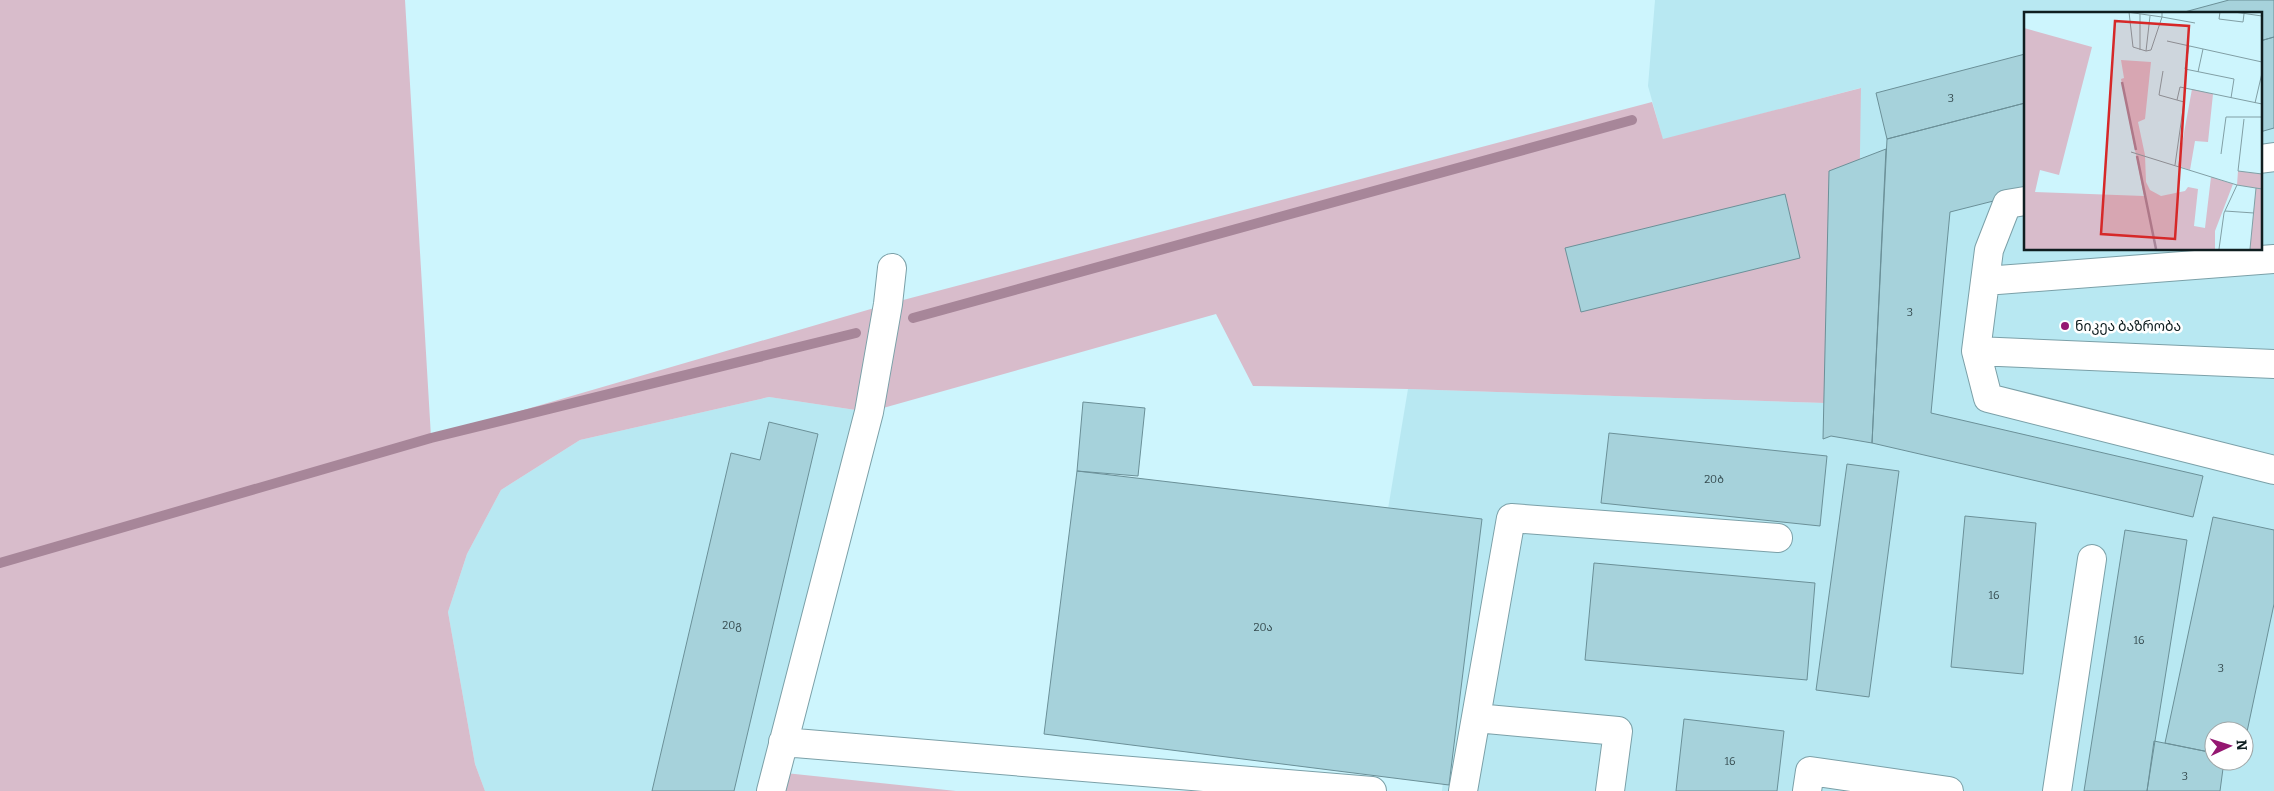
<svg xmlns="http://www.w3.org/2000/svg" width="2274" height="791" font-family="Bitter,'Noto Sans Georgian',serif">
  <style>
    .built { fill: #b8e8f2; fill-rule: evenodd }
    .green { fill: #d8bccb }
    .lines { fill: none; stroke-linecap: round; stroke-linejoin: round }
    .stream { stroke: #a78699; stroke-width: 10 }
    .building { fill: #a6d2db; stroke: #6b9098 }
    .minor-casing { stroke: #7ba0a8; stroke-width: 30 }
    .minor { stroke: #fff; stroke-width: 28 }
    .poi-dot { fill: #951771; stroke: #fff; stroke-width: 2 }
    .labels { text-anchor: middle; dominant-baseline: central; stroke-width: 5; stroke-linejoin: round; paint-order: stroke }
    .number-label { font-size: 11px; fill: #354b4f }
    .poi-label { font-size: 14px; fill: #0f1e20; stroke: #fff; text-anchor: start }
    .inset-river { fill: none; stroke: #a78699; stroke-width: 2.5 }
    .inset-road { fill: none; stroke: #819fa5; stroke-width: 1 }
    .view { fill: #d62828; fill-opacity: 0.15; stroke: #d62828; stroke-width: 2.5 }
    .inset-edge { fill: none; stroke: #0f1e20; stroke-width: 2.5 }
  </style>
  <rect width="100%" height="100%" fill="#cdf5fd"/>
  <path class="built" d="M1655,0h619v791h-832l25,-234 -84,-18 25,-150 448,15 4,-316 -197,52 -15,-54zM2025,14h235v235h-235zM2214,731h30v30h-30z
    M769,397l100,15 -98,379h-286l-10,-27 -27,-152 19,-58 34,-64 79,-50z"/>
  <path class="green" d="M0,0h405l26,437 457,-133 764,-202 11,37 198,-51 -5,316 -448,-15 -155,-3 -37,-72 -347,98 -100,-15 -189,43 -79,50 -34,64 -19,58 27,152 10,27h-485z
    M776,772l180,19h-185z"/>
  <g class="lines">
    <path class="stream" d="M913,318l719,-198
      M0,563l431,-125 425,-105"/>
  </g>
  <path class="building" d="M2229,0h45v37l-14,4v-27h-83z
    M2274,37v91l-14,4v-91z
    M2025,54v49l-138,36 -11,-46z
    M2025,103v90l-75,19 -19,201 272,63 -10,41 -321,-74 15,-304z
    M1886,149l-14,294 -41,-7 -8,3 6,-268z
    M1785,194l15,64 -219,54 -16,-64z
    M1083,402l62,6 -7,68 -61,-5z
    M769,422l49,12 -84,357h-82l79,-338 29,7z
    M1609,433l218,23 -7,70 -219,-23z
    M1847,464l52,7 -30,226 -53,-7z
    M1077,471l405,48 -33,266 -405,-51z
    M1965,516l71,7 -13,151 -72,-7z
    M2213,517l61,13v74l-30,142v-15h-30v22l-49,-10z
    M2125,530l62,10 -40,251h-63z
    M1594,563l221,20 -8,97 -222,-20z
    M1684,719l100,12 -7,60h-101z
    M2154,741l60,12v8h10l-4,30h-73z"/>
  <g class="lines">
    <defs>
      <path id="minor" d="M2260,159l14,-2
        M2025,201l-18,3 -18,46 -13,101 12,47 286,72
        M1985,281l289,-22
        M1976,351l298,13
        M1476,718l142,13 -8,60
        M783,742l589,49
        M771,791l98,-379 19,-108 4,-36
        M1463,791l48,-273 267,20
        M1807,791l3,-20 139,20
        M2057,791l35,-232"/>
    </defs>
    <use href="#minor" class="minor-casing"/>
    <use href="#minor" class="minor"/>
  </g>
  <circle class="poi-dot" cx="2065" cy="326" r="5"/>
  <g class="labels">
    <g class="number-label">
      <text x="1951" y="98">3</text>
      <text x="1910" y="312">3</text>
      <text x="1714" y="479">20ბ</text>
      <text x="1994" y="595">16</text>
      <text x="732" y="625">20გ</text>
      <text x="1263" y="627">20ა</text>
      <text x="2139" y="640">16</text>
      <text x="2221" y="668">3</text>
      <text x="1730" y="761">16</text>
      <text x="2185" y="776">3</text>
    </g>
    <g class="poi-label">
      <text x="2075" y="326">ნიკეა ბაზრობა</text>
    </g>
  </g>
  <g transform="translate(2024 12)">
    <rect width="238" height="238" fill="#cdf5fd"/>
    <path d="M0,16l68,19 -33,128 -19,-5 -5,22 109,4 -23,-117 3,-1 -3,-18 30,2 -6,57 -7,3 7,33 1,27 4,8 11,6 24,-5 3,-4 10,2 -4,37 11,2 6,-51 22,7 -18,47v18h-191zM168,77l21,5 -5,48 -13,-1 -5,29 -12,-4zM214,159l23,3v75h-11l6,-61 -19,-3z" fill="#d8bccb"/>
    <path class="inset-river" d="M98,70l14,68M113,144l19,93"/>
    <path class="inset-road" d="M103,0l35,5v-5M105,0l4,35 13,4 5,-1 11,-33 33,6M196,0l-1,7 24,3 1,-8M210,0l28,4M116,2v36M143,29l95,21M165,34l-4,23 49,10 -3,19M122,39l4,-35M139,59l-4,24 25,7 -9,63M174,60l5,-23M153,88l3,-13 82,17M231,91l7,-30M220,107l-6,52 24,3M107,140l106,33 25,4M197,142l5,-37h36M201,199l29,2M195,237l5,-36 13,-28M226,237l6,-61"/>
    <path class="view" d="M91,9l74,5 -14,213 -74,-5z"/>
    <rect width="238" height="238" class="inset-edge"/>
  </g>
  <g transform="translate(2229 746) rotate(86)"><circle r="24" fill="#ffffff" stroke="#9fa5a6"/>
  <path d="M0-4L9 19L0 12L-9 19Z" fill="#951771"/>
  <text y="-8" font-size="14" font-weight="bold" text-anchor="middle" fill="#0f1e20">N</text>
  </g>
</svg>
